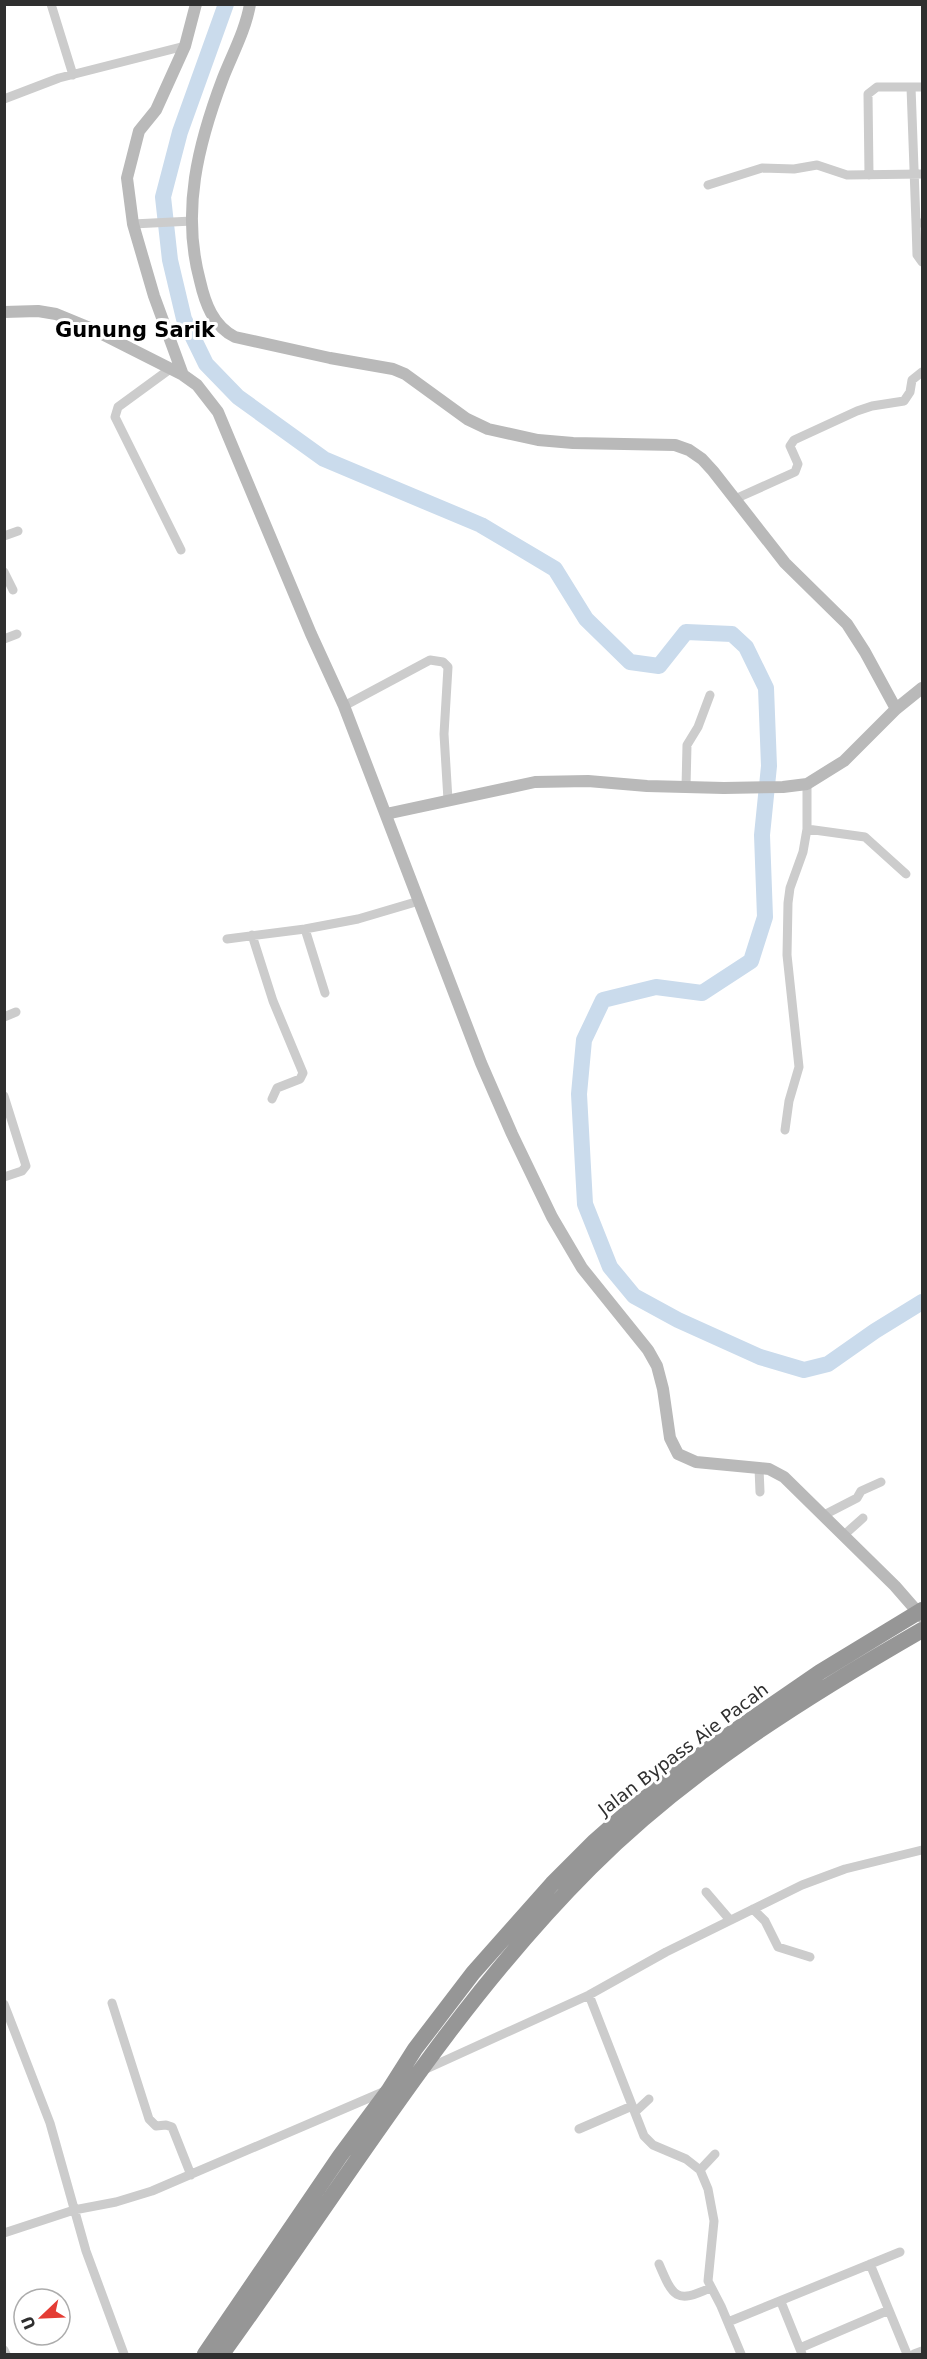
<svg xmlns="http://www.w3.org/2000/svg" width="927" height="2359" font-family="'DejaVu Sans',sans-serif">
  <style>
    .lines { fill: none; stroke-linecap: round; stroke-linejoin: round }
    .river { stroke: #cadbec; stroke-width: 16 }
    .street { stroke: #ccc; stroke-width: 9 }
    .secondary { stroke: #b9b9b9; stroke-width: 12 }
    .highway { stroke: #969696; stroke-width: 16 }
    .labels { text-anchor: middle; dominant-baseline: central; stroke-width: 6; stroke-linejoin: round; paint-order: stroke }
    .street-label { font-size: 18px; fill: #2f2f2f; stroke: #fff }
    .quarter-label { font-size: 21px; font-weight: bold; fill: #000; stroke: #fff }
  </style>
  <rect width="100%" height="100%" fill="#fff"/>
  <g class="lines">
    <path class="river" d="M226,4l-46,128 -17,65 7,63 14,59 22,45 32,33 86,62 157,66 74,44 31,50 44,43 29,4 27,-34 46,2 14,13 20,41 3,78 -7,69 3,82 -14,44 -49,32 -46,-6 -53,13 -19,40 -5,54 6,110 25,63 24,29 44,24 82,37 44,13 24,-6 47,-33 47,-29"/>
    <path class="street" d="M51,4l22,71
      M911,87l5,136h6
      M4,99l55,-21 126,-32
      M869,175l-1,-81 9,-7h45
      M708,185l54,-17 32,1 23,-4 30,10 75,-1
      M916,223l1,32 5,7
      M133,224l59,-3
      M170,369l-52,38 -3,10 66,133
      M735,499l60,-27 3,-8 -8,-18 4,-6 63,-29 15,-5 32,-5 6,-9 2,-12 10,-8
      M4,536l14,-5
      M4,572l9,18
      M4,639l13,-5
      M344,706l86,-46 13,2 5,5 -4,67 4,66
      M807,784v45l58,8 41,37
      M686,787l1,-42 11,-18 12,-32
      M305,929l20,64
      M252,935l21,66 30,72 -3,6 -23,9 -5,11
      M227,939l78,-10 53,-10 61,-18
      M4,1017l12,-5
      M4,1096l22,70 -4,5 -18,6
      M785,1130l4,-29 10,-34 -12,-112 1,-52 2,-15 13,-36 4,-23
      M759,1468l1,24
      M824,1515l33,-17 4,-7 20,-9
      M844,1535l19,-17
      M706,1892l24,28
      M753,1909l12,12 13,26 32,10
      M589,1995l55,141 9,9 33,14 14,11 8,19 6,32 -6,60 13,25 20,48
      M112,2003l37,116 7,7 10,-1 6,2 19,48
      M4,2004l46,119 36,128 38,103
      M424,2070l165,-75 77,-43 136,-67 43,-16 77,-19
      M635,2112l14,-13
      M579,2129l53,-23
      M700,2170l15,-16
      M4,2233l70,-23 42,-8 36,-11 231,-99
      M659,2264c14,33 17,40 51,24
      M870,2264l37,90
      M781,2302l21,52
      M728,2322l172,-70
      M800,2348l89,-38
      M4,2350l2,4
      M914,2354l8,-3"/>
    <path class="secondary" d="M250,4c-4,25 -18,51 -27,74 -25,66 -42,133 -23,203 5,22 13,45 35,56l95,21 63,11 12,5 62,45 21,10 50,11 35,3 102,2 14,5 13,9 11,12 72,92 62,61 18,28 31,57
      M4,312l34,-1 18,3 34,14 93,47 14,10 21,27 93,222 33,72 137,357 31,71 40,83 30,51 66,82 9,16 6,23 7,49 8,16 18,8 63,6 10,1 15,8 111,109 27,31
      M183,375l-29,-79 -21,-72 -6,-46 12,-47 17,-21 29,-64 11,-42
      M386,814l149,-32 53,-1 59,5 77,2 59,-1 24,-3 37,-23 52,-52 26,-21"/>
    <path class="highway" d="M205,2354l135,-198 49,-66 26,-41 58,-76 79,-89 43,-43 34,-30 78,-61 113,-78 102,-62
      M222,2354c119,-164 223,-341 368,-486 97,-97 214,-170 332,-238"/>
  </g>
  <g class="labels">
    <g class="street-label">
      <text transform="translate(683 1749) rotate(-37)">Jalan Bypass Aie Pacah</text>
    </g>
    <g class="quarter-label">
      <text x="135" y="330">Gunung Sarik</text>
    </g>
  </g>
  <rect width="927" height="2359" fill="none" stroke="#2f2f2f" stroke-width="12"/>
  <g transform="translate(42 2317) rotate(247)"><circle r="28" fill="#ffffff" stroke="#acacac" stroke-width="1.5"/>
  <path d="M0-4.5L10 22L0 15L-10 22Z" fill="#e43c34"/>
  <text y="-9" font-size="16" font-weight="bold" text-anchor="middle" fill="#2f2f2f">U</text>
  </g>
</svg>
